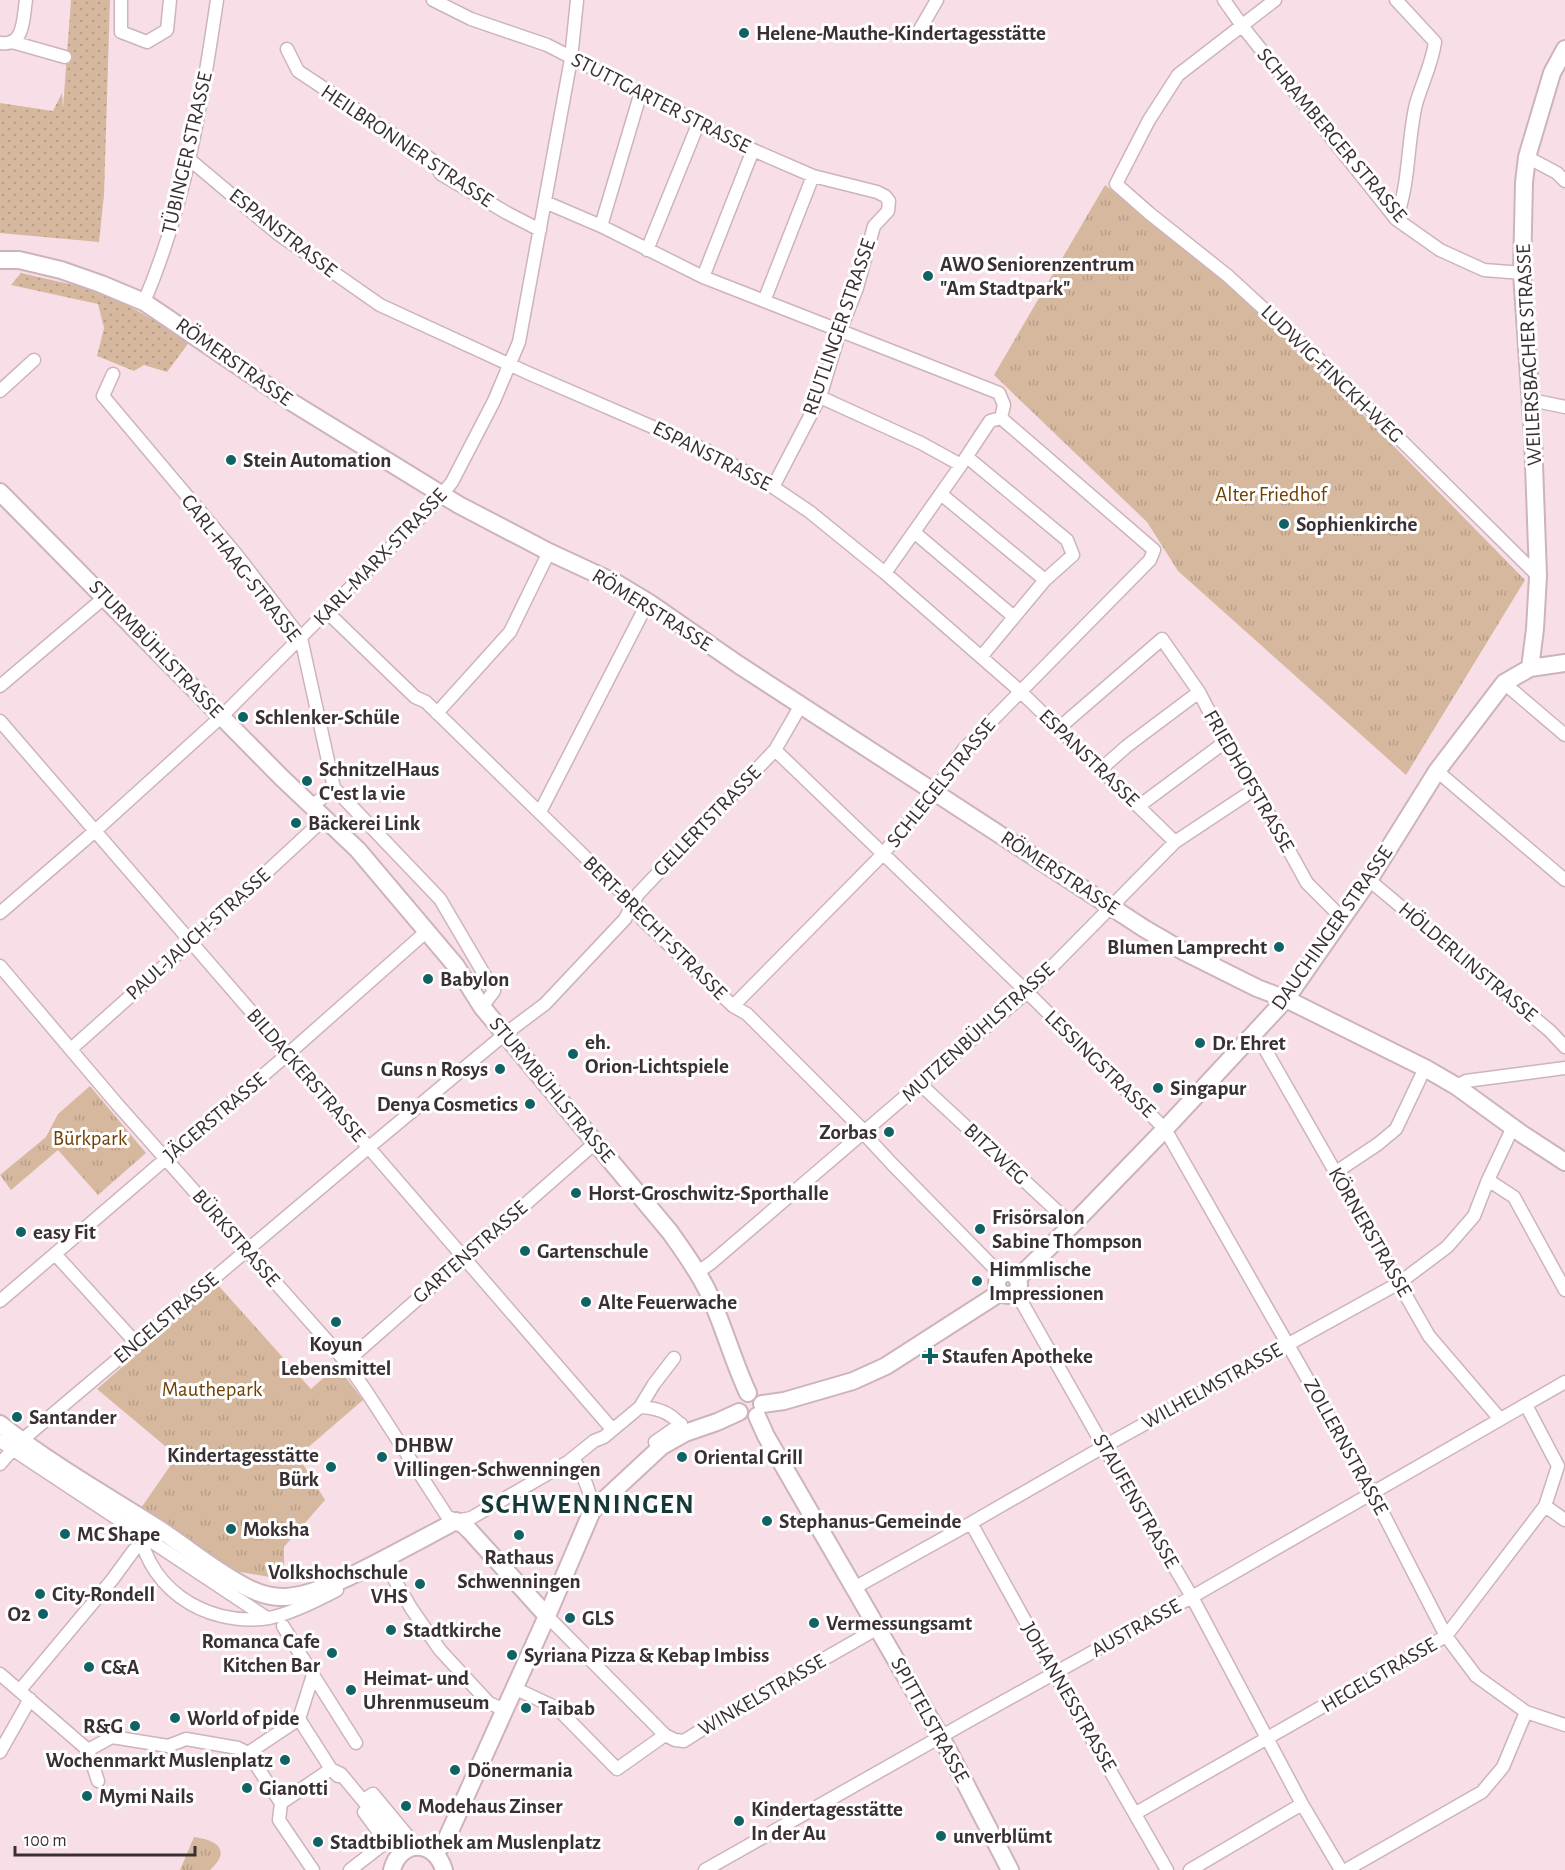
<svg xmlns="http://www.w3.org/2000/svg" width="1565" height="1870" font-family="'Alegreya Sans',sans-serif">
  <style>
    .grass { fill: url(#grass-dots) }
    .park { fill: url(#park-tufts) }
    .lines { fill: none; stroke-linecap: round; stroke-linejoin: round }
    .street-casing { stroke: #cdb4bb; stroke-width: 15 }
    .secondary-casing { stroke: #cdb4bb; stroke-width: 20 }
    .street { stroke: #fff; stroke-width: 12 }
    .secondary { stroke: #fff; stroke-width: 16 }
    .poi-dot { fill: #106264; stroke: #fff; stroke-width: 2 }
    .labels { text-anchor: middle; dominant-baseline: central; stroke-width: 6; stroke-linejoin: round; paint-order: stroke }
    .poi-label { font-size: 21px; font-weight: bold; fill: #3a3033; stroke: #fff; text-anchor: start }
    .street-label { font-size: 21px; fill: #3a3033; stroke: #fff }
    .park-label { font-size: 21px; fill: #703f03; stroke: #fff }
    .district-label { font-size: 27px; font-weight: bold; letter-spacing: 1.5px; fill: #153839; stroke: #fff }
  </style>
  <defs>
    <pattern id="grass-dots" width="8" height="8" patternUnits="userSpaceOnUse" patternTransform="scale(1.5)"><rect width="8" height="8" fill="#d6b89f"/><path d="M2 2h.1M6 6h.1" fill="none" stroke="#b89e89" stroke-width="1.8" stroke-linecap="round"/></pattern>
    <pattern id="park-tufts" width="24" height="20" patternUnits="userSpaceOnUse" patternTransform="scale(1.5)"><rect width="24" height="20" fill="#d6b89f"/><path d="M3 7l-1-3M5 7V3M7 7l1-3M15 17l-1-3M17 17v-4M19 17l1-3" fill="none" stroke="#b89e89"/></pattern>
  </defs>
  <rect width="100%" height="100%" fill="#f8dee6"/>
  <path class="grass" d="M71,0h39l-6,195 -5,47 -99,-9v-130l53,8 9,-18 1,15z
    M21,273l79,18 22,11 68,39 -23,31 -23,-7 -10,6 -37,-15 7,-28 -6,-24 -87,-19z"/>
  <path class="park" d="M1105,185l113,89 105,100 202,206 -119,195 -228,-204 -31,-49 -153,-147z
    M90,1086l56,67 -48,42 -40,-45 -47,40 -11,-15 46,-38 12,-23z
    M217,1284l94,105 26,-23 26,34 -65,56 27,44 -41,47v19l8,15 -57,-10 -94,-63 36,-52 -80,-67z
    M194,1837c23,3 38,13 16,33h-30z"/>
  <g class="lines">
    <defs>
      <path id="street" d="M121,0v32l26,10 20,-12 3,-30
        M433,0l38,19 76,26 206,105 60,26 64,16 8,4 4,5 -1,10 -14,15 -17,62 -17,43 -20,66 -47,90
        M1224,0l19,27 153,192 44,31 44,20 38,3
        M1275,0l-97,75 -29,45 -33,64 33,29 79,63 96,88 214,212
        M1396,0l39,42c-3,22 -13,41 -19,62 -9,38 -6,79 -20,115
        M919,31l18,-31
        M12,42l53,15
        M0,43c25,4 23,-26 26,-43
        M287,49l11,22 134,89 9,14 66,39 33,17
        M1527,157l30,16 8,8
        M189,159l88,74 103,72 148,68 180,78 65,36 37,25 75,61 135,118 155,151
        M545,202l56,24 102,51 296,116 5,12 -3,13
        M601,226l40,-134
        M647,250l52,-128
        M703,277l50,-127
        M764,301l49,-125
        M144,302c41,-96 58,-199 73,-302
        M113,374l-10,22 133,158 65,84 33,150
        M0,391l34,-31
        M820,397l101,46 40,22
        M1531,400l34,7
        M967,457l100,83 6,15 -28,25 -64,77
        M941,494l104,86
        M914,532l100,85
        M327,612l88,85 11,5 195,190 12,12 9,15 91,87 14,8 117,117 5,8 24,26 109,111
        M1504,683l61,52
        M0,686l105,-89
        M437,713l73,-81 39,-80
        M0,721l612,708
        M1059,728l103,-89 37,53 26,50 30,47 52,94 35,35
        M775,750l252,242 138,137 208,365 73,142 30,40 50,36 39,13
        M1101,769l26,-23 72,-54
        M1437,771l128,109
        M1139,806l86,-64
        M311,807l23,-19 106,111 54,92 -12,16
        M540,812l108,-210
        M1369,880l181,151 15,16
        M0,913l95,-82 127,-115 212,-212 18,-22 42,-81 25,-59 52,-283 6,-59
        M0,966l117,138 229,258 22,32 79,122 9,5 15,-3 97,-56 26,-21 10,-4 36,-30c20,1 36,7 45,26
        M733,1006l149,-151 52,-63 30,-43 186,-189 4,-10 -153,-132 -11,3 -29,44 -76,108
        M1253,1036l12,13 164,287 71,83
        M71,1049l120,-107 133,-123
        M920,1084l152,141
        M1456,1086l10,-5 99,-13
        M1336,1172l42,-28 18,-15 29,-61
        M1488,1180l26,17 51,93
        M55,1254l81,89
        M698,1272l13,-9 316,-271 148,-150 80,-53
        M1016,1292l88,155 88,150 110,207 39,66
        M0,1301l288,-247 139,-123
        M346,1362l249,-219
        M640,1407l14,-23 20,-26
        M0,1441l267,177
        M21,1441l347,-293 137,-114 40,-30 80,-85 13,-25 137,-144 26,-45
        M655,1442l26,-18
        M573,1458c9,16 19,34 19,53
        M0,1464l12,-14
        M1545,1506l20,14
        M138,1516c2,69 66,112 131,102 21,-4 49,-18 68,-28
        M971,1523l83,150 113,197
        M383,1560l28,48 29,42 49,53 16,7
        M854,1588l117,-65 139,-80 289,-160 48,-36 27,-31 14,-36 25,-53
        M547,1616l118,119 10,5 9,1 28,-18 166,-95
        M283,1626l30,49 -14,44
        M0,1674l88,76 24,-13 56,9 18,-7 52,9 10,5
        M313,1675l43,68
        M514,1688l43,20 60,61 48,-34
        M20,1690l92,-110 22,-30
        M88,1750l10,31
        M0,1752l30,-53
        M331,1769l-50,34 -33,-50 51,-34 32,50 7,7
        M335,1771l6,3 53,64
        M363,1800l10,-6 34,41
        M281,1803l-2,17 34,50
        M1136,1813l310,-177 99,-130 13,-40 -32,-61
        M350,1870l36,-28 -22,-30
        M705,1870l267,-151 225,-125 368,-212
        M1190,1870l112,-66
        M1346,1870l136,-78 21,-25 23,-55"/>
      <path id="secondary" d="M0,260h19l42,10 40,14 43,18 149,101 166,102 90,47 69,32 30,18 91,63 406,264 38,22 74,37 29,11 139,69 31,18 66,48 43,28
        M0,492l281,285 77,73 98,116 26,41 188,225c14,20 29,40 39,62 15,33 24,67 39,99
        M1530,668l5,-39 3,-53 -5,-140 -11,-163 2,-91 3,-25 25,-84 13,-24
        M997 1284a11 11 0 1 1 22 0a11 11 0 1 1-22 0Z
        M1017,1279l55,-54 93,-96 121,-130 83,-119 68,-109 67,-88 26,-15 35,-5
        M762,1404l22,-3 69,-20 33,-15 115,-74
        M757,1416l9,20 181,312 63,122
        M0,1424c49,39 104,70 156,103 28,18 54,40 83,56 13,8 31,15 47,14 25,-2 47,-13 69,-23 34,-17 67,-35 101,-53l8,4 6,6 77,85
        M435,1853l11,-13 101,-224 45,-105 70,-65 23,-13 32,-11 22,-10
        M392,1870c8,-31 43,-31 52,0"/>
    </defs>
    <use href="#street" class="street-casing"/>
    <use href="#secondary" class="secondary-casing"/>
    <use href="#street" class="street"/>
    <use href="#secondary" class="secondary"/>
  </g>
  <g class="poi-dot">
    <circle cx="744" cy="33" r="6"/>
    <circle cx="928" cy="276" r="6"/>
    <circle cx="231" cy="460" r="6"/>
    <circle cx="1284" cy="524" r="6"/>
    <circle cx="243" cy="717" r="6"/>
    <circle cx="307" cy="781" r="6"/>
    <circle cx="296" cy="823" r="6"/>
    <circle cx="1279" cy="947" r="6"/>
    <circle cx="428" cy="979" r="6"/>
    <circle cx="1200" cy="1043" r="6"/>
    <circle cx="573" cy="1054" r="6"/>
    <circle cx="500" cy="1069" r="6"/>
    <circle cx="1158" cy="1088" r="6"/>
    <circle cx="530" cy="1104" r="6"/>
    <circle cx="889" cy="1132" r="6"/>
    <circle cx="576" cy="1193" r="6"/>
    <circle cx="980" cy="1229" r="6"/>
    <circle cx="21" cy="1232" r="6"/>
    <circle cx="525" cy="1251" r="6"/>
    <circle cx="977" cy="1281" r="6"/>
    <circle cx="586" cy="1302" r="6"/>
    <circle cx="336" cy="1322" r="6"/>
    <path d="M927 1347h6v6h6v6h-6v6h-6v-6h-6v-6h6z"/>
    <circle cx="17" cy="1417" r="6"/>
    <circle cx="382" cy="1457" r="6"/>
    <circle cx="682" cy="1457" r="6"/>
    <circle cx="331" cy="1467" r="6"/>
    <circle cx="767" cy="1521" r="6"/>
    <circle cx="231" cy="1529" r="6"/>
    <circle cx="65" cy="1534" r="6"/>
    <circle cx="519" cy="1535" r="6"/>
    <circle cx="420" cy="1584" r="6"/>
    <circle cx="40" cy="1594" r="6"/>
    <circle cx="43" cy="1614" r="6"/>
    <circle cx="570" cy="1618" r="6"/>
    <circle cx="814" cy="1623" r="6"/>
    <circle cx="391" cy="1630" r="6"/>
    <circle cx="332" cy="1653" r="6"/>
    <circle cx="512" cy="1655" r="6"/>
    <circle cx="89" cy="1667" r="6"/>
    <circle cx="351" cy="1690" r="6"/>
    <circle cx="526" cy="1708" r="6"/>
    <circle cx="175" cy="1718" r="6"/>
    <circle cx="135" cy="1726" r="6"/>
    <circle cx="285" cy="1760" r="6"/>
    <circle cx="455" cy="1770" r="6"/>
    <circle cx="247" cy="1788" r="6"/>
    <circle cx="87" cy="1796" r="6"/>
    <circle cx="406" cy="1806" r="6"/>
    <circle cx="739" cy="1821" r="6"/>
    <circle cx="941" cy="1836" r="6"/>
    <circle cx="318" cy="1842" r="6"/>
  </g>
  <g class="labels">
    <g class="poi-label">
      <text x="756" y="33">Helene-Mauthe-Kindertagesstätte</text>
      <text x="940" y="264">AWO Seniorenzentrum<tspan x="940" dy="24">"Am Stadtpark"</tspan></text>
      <text x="243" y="460">Stein Automation</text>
      <text x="1296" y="524">Sophienkirche</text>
      <text x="255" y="717">Schlenker-Schüle</text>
      <text x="319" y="769">SchnitzelHaus<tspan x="319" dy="24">C'est la vie</tspan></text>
      <text x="308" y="823">Bäckerei Link</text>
      <text x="1267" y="947" text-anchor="end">Blumen Lamprecht</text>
      <text x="440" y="979">Babylon</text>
      <text x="585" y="1042">eh.<tspan x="585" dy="24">Orion-Lichtspiele</tspan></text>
      <text x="1212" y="1043">Dr. Ehret</text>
      <text x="488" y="1069" text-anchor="end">Guns n Rosys</text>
      <text x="1170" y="1088">Singapur</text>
      <text x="518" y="1104" text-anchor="end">Denya Cosmetics</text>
      <text x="877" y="1132" text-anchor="end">Zorbas</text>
      <text x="588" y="1193">Horst-Groschwitz-Sporthalle</text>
      <text x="992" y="1217">Frisörsalon<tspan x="992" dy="24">Sabine Thompson</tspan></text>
      <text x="33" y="1232">easy Fit</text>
      <text x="537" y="1251">Gartenschule</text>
      <text x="989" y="1269">Himmlische<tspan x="989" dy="24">Impressionen</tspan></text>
      <text x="598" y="1302">Alte Feuerwache</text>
      <text x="336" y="1344" text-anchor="middle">Koyun<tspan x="336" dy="24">Lebensmittel</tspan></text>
      <text x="942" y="1356">Staufen Apotheke</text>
      <text x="29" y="1417">Santander</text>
      <text x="394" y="1445">DHBW<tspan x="394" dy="24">Villingen-Schwenningen</tspan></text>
      <text x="319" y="1455" text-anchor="end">Kindertagesstätte<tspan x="319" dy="24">Bürk</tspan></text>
      <text x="694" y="1457">Oriental Grill</text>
      <text x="779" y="1521">Stephanus-Gemeinde</text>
      <text x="243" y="1529">Moksha</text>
      <text x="77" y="1534">MC Shape</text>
      <text x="519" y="1557" text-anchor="middle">Rathaus<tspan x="519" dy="24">Schwenningen</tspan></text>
      <text x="408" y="1572" text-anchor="end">Volkshochschule<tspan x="408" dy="24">VHS</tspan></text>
      <text x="52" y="1594">City-Rondell</text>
      <text x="31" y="1614" text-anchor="end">O2</text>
      <text x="582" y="1618">GLS</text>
      <text x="826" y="1623">Vermessungsamt</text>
      <text x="403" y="1630">Stadtkirche</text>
      <text x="320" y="1641" text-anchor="end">Romanca Cafe<tspan x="320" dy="24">Kitchen Bar</tspan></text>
      <text x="524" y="1655">Syriana Pizza &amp; Kebap Imbiss</text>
      <text x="101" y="1667">C&amp;A</text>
      <text x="363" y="1678">Heimat- und<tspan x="363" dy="24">Uhrenmuseum</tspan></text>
      <text x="538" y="1708">Taibab</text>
      <text x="187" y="1718">World of pide</text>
      <text x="123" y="1726" text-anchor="end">R&amp;G</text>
      <text x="273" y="1760" text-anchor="end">Wochenmarkt Muslenplatz</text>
      <text x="467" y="1770">Dönermania</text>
      <text x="259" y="1788">Gianotti</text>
      <text x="99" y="1796">Mymi Nails</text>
      <text x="418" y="1806">Modehaus Zinser</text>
      <text x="751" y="1809">Kindertagesstätte<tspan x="751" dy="24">In der Au</tspan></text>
      <text x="953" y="1836">unverblümt</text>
      <text x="330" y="1842">Stadtbibliothek am Muslenplatz</text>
    </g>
    <g class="street-label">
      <text transform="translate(661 103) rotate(27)">STUTTGARTER STRASSE</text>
      <text transform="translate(1332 135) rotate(50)">SCHRAMBERGER STRASSE</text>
      <text transform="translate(407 146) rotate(34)">HEILBRONNER STRASSE</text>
      <text transform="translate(187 153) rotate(-77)">TÜBINGER STRASSE</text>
      <text transform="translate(283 233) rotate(38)">ESPANSTRASSE</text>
      <text transform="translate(839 327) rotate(-71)">REUTLINGER STRASSE</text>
      <text transform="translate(1529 355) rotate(-93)">WEILERSBACHER STRASSE</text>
      <text transform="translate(234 362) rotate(35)">RÖMERSTRASSE</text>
      <text transform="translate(1332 374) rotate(44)">LUDWIG-FINCKH-WEG</text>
      <text transform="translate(712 456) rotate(27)">ESPANSTRASSE</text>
      <text transform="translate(380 557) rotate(-46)">KARL-MARX-STRASSE</text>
      <text transform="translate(241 568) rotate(52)">CARL-HAAG-STRASSE</text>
      <text transform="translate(652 610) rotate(32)">RÖMERSTRASSE</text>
      <text transform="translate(156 649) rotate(46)">STURMBÜHLSTRASSE</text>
      <text transform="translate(1089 758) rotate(44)">ESPANSTRASSE</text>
      <text transform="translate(1249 781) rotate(60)">FRIEDHOFSTRASSE</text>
      <text transform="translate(941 783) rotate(-51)">SCHLEGELSTRASSE</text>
      <text transform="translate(707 821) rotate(-46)">GELLERTSTRASSE</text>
      <text transform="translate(1060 873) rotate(33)">RÖMERSTRASSE</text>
      <text transform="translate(655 928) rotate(45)">BERT-BRECHT-STRASSE</text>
      <text transform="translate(1332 928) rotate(-55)">DAUCHINGER STRASSE</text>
      <text transform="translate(198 934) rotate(-42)">PAUL-JAUCH-STRASSE</text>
      <text transform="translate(1468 962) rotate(40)">HÖLDERLINSTRASSE</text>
      <text transform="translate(978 1032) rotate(-42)">MUTZENBÜHLSTRASSE</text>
      <text transform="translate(1100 1064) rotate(44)">LESSINGSTRASSE</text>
      <text transform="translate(306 1075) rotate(49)">BILDACKERSTRASSE</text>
      <text transform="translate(552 1090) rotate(50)">STURMBÜHLSTRASSE</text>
      <text transform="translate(215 1117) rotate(-40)">JÄGERSTRASSE</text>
      <text transform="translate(996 1154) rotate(43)">BITZWEG</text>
      <text transform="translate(1370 1232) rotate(60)">KÖRNERSTRASSE</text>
      <text transform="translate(236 1238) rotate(49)">BÜRKSTRASSE</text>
      <text transform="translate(470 1252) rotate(-41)">GARTENSTRASSE</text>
      <text transform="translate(166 1318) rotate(-40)">ENGELSTRASSE</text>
      <text transform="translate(1212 1386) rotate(-29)">WILHELMSTRASSE</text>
      <text transform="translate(1346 1447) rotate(61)">ZOLLERNSTRASSE</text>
      <text transform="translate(1136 1501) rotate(60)">STAUFENSTRASSE</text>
      <text transform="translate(1136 1628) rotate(-29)">AUSTRASSE</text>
      <text transform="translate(1379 1675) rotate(-30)">HEGELSTRASSE</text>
      <text transform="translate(762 1695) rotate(-30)">WINKELSTRASSE</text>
      <text transform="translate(1069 1697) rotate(60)">JOHANNESSTRASSE</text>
      <text transform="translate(930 1720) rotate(61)">SPITTELSTRASSE</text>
    </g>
    <g class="park-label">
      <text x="1271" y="494">Alter Friedhof</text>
      <text x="90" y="1138">Bürkpark</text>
      <text x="212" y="1389">Mauthepark</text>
    </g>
    <g class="district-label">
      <text x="588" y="1504">SCHWENNINGEN</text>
    </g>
  </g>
  <path d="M15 1846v9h180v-9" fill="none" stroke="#3a3033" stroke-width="3"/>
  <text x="24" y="1846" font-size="18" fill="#3a3033" stroke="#ffffff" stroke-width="4.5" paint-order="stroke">100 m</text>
</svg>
